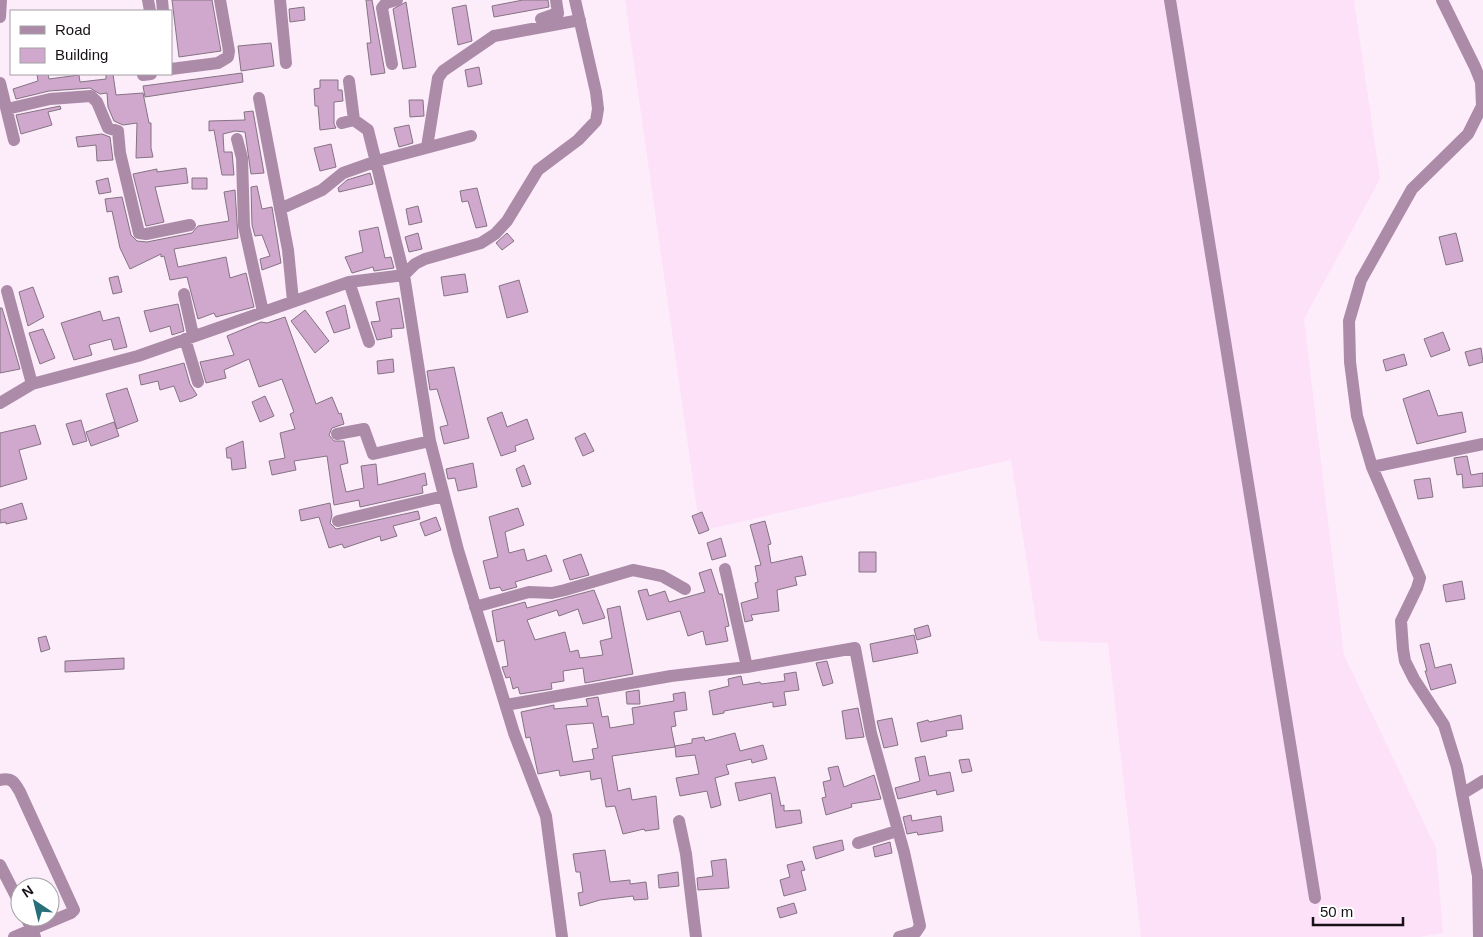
<svg xmlns="http://www.w3.org/2000/svg" width="1483" height="937" font-family="Arial,sans-serif">
  <style>
    .built { fill: #fce1f9 }
    .building { fill: #d1a8cd; stroke: #847382; fill-rule: evenodd }
    .lines { fill: none; stroke-linecap: round; stroke-linejoin: round }
    .minor { stroke: #ac8ba9; stroke-width: 12 }
  </style>
  <rect width="100%" height="100%" fill="#fdedfb"/>
  <path class="built" d="M625,0h729l26,179 -76,140 40,336 92,193 7,85 -23,4h-279l-33,-294 -69,-2 -28,-181 -311,71z"/>
  <path class="building" d="M172,0h40l9,51 -42,6z
    M366,0h6l13,73 -14,2 -4,-32h4z
    M523,0h25l1,7 -55,10 -2,-11z
    M406,2l10,65 -13,2 -10,-60z
    M466,5l6,36 -14,4 -6,-37z
    M304,7l1,13 -15,2 -1,-13z
    M271,43l3,23 -33,5 -3,-25z
    M479,67l3,17 -14,3 -3,-17z
    M242,73l1,9 -98,15 -2,-11z
    M37,74h11l1,5 30,-4 1,7 26,-3v-5h7l3,21 27,-2 6,30h2v25l2,9 -17,1 1,-35 -14,2 -9,-4 -6,-14 -1,-14 -7,1 -10,-6 -41,3 -33,8 -3,-10 25,-8z
    M320,80h18v10h4l1,11 -9,1v22l2,4 -16,2 -2,-24h-3l-1,-17 6,-1z
    M409,100h14l1,16 -14,1z
    M60,106l1,3 -13,3 4,13 -31,9 -5,-19z
    M253,111l11,62 -13,1 -6,-42 -10,-1 -12,3 1,18h8l2,23h-12l-8,-45 -5,1v-10l36,-1 -1,-8z
    M409,125l4,18 -14,4 -5,-19z
    M102,134l8,3 3,23 -16,1 -1,-16 -18,2 -2,-10z
    M331,144l5,23 -16,4 -6,-23z
    M186,168l2,15 -33,4 9,35 -18,4 -13,-52 24,-5v3z
    M370,173l3,11 -34,8 -1,-4 9,-8z
    M108,178l3,14 -12,2 -3,-13z
    M192,178h15v11h-15z
    M257,186l5,23 10,-2 9,56 -19,7 -2,-11 10,-3 -8,-21 -7,1 -3,-11 -1,-38z
    M477,188l10,38 -11,2 -8,-27 -6,1 -2,-11z
    M235,190l3,48 -64,11 4,18 48,-10 4,21 16,-5 8,34 -38,10 -2,-4 -16,6 -11,-42 -17,3 -6,-24 -3,1v-3l-31,15 -10,-21 -8,-37 -5,1 -2,-13 17,-2 9,38 6,6 10,1 45,-9 6,-7 31,-5 -5,-29z
    M418,206l4,16 -13,3 -3,-16z
    M378,227l7,31 6,-1 3,11 -20,3 -1,-4 -21,6 -7,-16 18,-5 -4,-21z
    M418,233l4,16 -13,3 -4,-15z
    M507,233l7,8 -12,9 -6,-7z
    M1456,233l7,28 -17,4 -7,-28z
    M465,274l3,18 -24,4 -3,-19z
    M118,276l4,16 -9,2 -4,-16z
    M519,280l9,32 -21,6 -8,-32z
    M33,287l11,30 -16,9 -9,-34z
    M399,298l5,30 -13,1 1,8 -15,3 -6,-18 9,-1 -4,-19z
    M178,304l6,27 -12,4 -2,-9 -20,6 -6,-21z
    M345,305l5,23 -16,5 -8,-21z
    M0,308h2l18,61 -20,4z
    M305,310l24,31 -14,12 -24,-32z
    M100,311l3,10 16,-4 8,30 -13,3 -3,-11 -22,6 3,10 -18,5 -13,-37z
    M285,317l31,87 16,-7 7,17 2,-1 3,11 -12,4 -3,7 5,6h10l4,22 -8,2 6,27 18,-4 -3,-22 15,-2 2,21 47,-12 2,12 -5,1 1,7 -63,14 -1,-7 -25,5 -7,-49 -33,5 2,9 -24,5 -3,-14 16,-3 -5,-25 15,-4 -5,-15 4,-2 -12,-33 -23,8 -10,-28 -25,11 2,8 -20,5 -6,-21 34,-7 -7,-19 34,-14 6,1z
    M43,329l12,29 -15,6 -11,-31z
    M1443,332l7,18 -19,7 -7,-18z
    M1481,348l2,14 -14,4 -4,-14z
    M1404,354l3,11 -21,6 -3,-11z
    M393,359l1,13 -16,2 -1,-13z
    M184,363l6,21 7,11 -5,3 -12,4 -6,-16 -14,4 -2,-9 -17,4 -2,-10z
    M454,367l15,71 -25,6 -4,-17 8,-2 -11,-36 -7,1 -3,-19z
    M127,388l11,33 -21,8 -11,-35z
    M1429,390l9,26 24,-4 4,20 -49,12 -14,-45z
    M265,396l9,20 -14,6 -8,-20z
    M502,412l5,15 20,-8 7,20 -19,7 1,5 -15,5 -14,-38z
    M81,420l6,21 -14,4 -7,-21z
    M114,422l5,14 -28,10 -5,-14z
    M35,425l6,19 -22,6 8,29 -27,8v-54z
    M585,433l9,18 -11,5 -8,-18z
    M243,441l3,27 -14,2 -1,-12h-4l-1,-10z
    M1467,456l4,19 12,-2v13l-20,2 -1,-14 -5,1 -3,-17z
    M473,463l4,24 -19,4 -3,-13 -7,1 -2,-10z
    M524,465l7,19 -9,3 -6,-18z
    M1430,478l3,19 -15,2 -4,-19z
    M22,503l5,16 -21,5v-2l-6,1v-13z
    M330,503l2,12 -2,8 6,6 82,-18 2,8 -27,7 4,10 -16,5 -1,-5 -36,12 -2,-4 -13,4 -10,-31 -18,4 -2,-11z
    M518,508l6,17 -19,7 4,21 15,-4 3,12 19,-6 6,16 -37,11 2,5 -15,4 -2,-4 -10,2 -7,-28 15,-4 -9,-40z
    M702,512l7,18 -10,4 -7,-18z
    M436,517l5,13 -16,6 -5,-13z
    M765,521l6,23 -3,1 3,18 31,-7 4,19 -11,2 2,8 -20,5 2,21 -28,4 2,5 -8,2 -4,-19 17,-5 -3,-15 3,-1 -3,-16 6,-1 -11,-40z
    M721,538l5,18 -14,4 -5,-17z
    M859,552h17v20h-17z
    M581,554l8,21 -19,5 -7,-20z
    M711,569l8,25h3l7,32 -4,1 3,14 -22,4 -3,-14 -15,5 -8,-25 -33,9 -9,-29 9,-2 2,7 16,-5 4,11 36,-10 -6,-19z
    M1462,581l3,18 -19,3 -3,-17z
    M594,590l11,28 -22,6 -5,-15 -19,7 -2,-6 -30,10 8,20 30,-8 5,20 8,-2 2,8 23,-3 -3,-14 12,-3 -5,-29 13,-3 13,68 -48,9 -2,-15 -20,3 1,10 -13,2 1,6 -32,5 -2,-7 -5,2 -3,-12 -4,1 -4,-11 6,-1 -4,-26 -7,2 -5,-31 33,-9 2,6z
    M928,625l3,11 -14,4 -3,-11z
    M914,635l4,18 -45,9 -3,-18z
    M46,636l4,13 -9,3 -3,-14z
    M1429,643l6,25 16,-4 5,19 -25,7 -6,-19h2l-7,-26z
    M124,658v11l-59,3v-11z
    M827,661l6,22 -10,3 -7,-23z
    M796,672l3,18 -15,2 2,13 -13,2v-5l-49,9v2l-11,2 -4,-24 20,-5 -1,-7 13,-3 2,9 17,-3 1,2 24,-3 -1,-7z
    M639,690l1,14h-13l-1,-12z
    M685,692l2,18 -13,2 2,14 -5,1 4,20 -63,9 6,35 12,-3 2,12 24,-4 3,33 -14,2 -1,-2 -21,5 -8,-28 -9,1 -5,-29 -10,2 -1,-9 -30,5 -1,-6 -21,4 -8,-37 -4,1 -5,-26 33,-7v4l34,-3 -2,-7 12,-2 4,20 6,-1 2,12 24,-4 -2,-16 42,-7 -1,-7zM593,723l5,25 -6,1 2,10 -21,3 -7,-37z
    M858,708l6,29 -18,2 -4,-28z
    M961,715l2,14 -17,2 1,5 -26,6 -4,-19 11,-3 1,2z
    M892,718l6,27 -14,3 -7,-27z
    M735,733l5,18 23,-6 4,14 -15,4 -1,-4 -25,6 3,9 -14,4 6,27 -10,3 -4,-17 -27,5 -4,-18 23,-4 -4,-19 -19,2 -1,-11 17,-3v-4l12,-2 1,4z
    M925,756l4,20 21,-4 4,19 -17,4 -1,-5 -38,9 -3,-11 25,-7 -5,-23z
    M969,759l3,12 -10,2 -3,-13z
    M838,766l6,21 30,-12 7,24 -30,5 1,3 -26,8 -4,-17 4,-1 -3,-15 8,-2 -3,-12z
    M775,777l6,29 3,-1v6l16,-1 2,13 -26,5 -5,-35 -32,8 -4,-18z
    M911,815l1,6 29,-5 2,15 -25,4 -1,-3 -10,2 -4,-17z
    M842,840l2,10 -28,9 -3,-12z
    M890,842l2,11 -17,4 -2,-10z
    M605,850l5,32 20,-2v4l16,-2 2,17 -14,1 -1,-4 -33,4 -20,6 -2,-13 5,-1 -3,-20h-4l-3,-18z
    M726,859l3,29 -31,2 -1,-12 16,-2 -2,-15z
    M802,861l3,9 -4,1 5,19 -22,6 -4,-16 10,-3 -3,-12z
    M678,872l1,14 -20,2 -1,-13z
    M794,903l3,10 -17,5 -3,-10z"/>
  <g class="lines">
    <path class="minor" d="M148,0l2,11
      M162,0l1,11
      M280,0l6,63
      M1170,0l145,898
      M1442,0l33,67 6,15 1,24 -14,28 -56,55 -51,91 -12,41 1,41 7,54 15,51 48,111 -3,10 -16,33 2,28 2,12 9,18 30,46 13,42 21,109 1,61
      M0,17l1,-17
      M541,19l17,-6 -2,-13
      M392,64l-10,-56 4,-5 11,-3
      M171,69l47,-6 10,-6 1,-6 -9,-51
      M143,75l8,-1
      M349,81l5,39
      M0,83l14,57
      M259,98l29,152 5,51
      M7,109l43,-10 41,-3 6,6 11,26 10,3 2,22 19,80 7,1 44,-9
      M342,123l12,-3 14,10 36,145 26,166 28,109 56,183 32,83 16,121
      M237,139l5,19 2,68 19,86
      M427,147l11,-69 5,-7 51,-35 86,-16
      M280,209l42,-19 21,-17 34,-12 94,-25
      M349,282l20,60
      M7,291l25,93
      M184,294l9,41
      M185,339l13,43
      M0,403l32,-19 106,-28 211,-74 55,-7 11,-11 10,-5 56,-16 14,-9 12,-13 31,-51 40,-30 18,-19 2,-12 -2,-17 -21,-92
      M337,434l27,-5 9,25 57,-13
      M1372,467l111,-23
      M338,521l106,-25
      M725,569l22,98
      M475,607l54,-15 23,1 13,-3 68,-20 29,6 23,13
      M506,705l165,-29 76,-9 108,-19 16,85 33,119 15,69 1,5 -4,6 -17,5
      M0,780c12,-3 15,3 20,12l54,118 -3,3 -57,24
      M1462,794l21,-13
      M679,821l7,33 10,83
      M858,843l39,-12
      M0,865l20,39
      M26,917l9,20"/>
  </g>
  <rect x="10" y="10" width="162" height="65" fill="#ffffff" stroke="#a3a0a3"/>
  <rect x="20" y="26" width="25" height="8" fill="#ac8ba9" stroke="#a3a0a3"/>
  <text x="55" y="35" font-size="15" fill="#181218">Road</text>
  <rect x="20" y="48" width="25" height="15" fill="#d1a8cd" stroke="#a3a0a3"/>
  <text x="55" y="60" font-size="15" fill="#181218">Building</text>
  <g transform="translate(35 902) rotate(325)"><circle r="24" fill="#ffffff" stroke="#a3a0a3"/>
  <path d="M0-4L9 19L0 12L-9 19Z" fill="#27707a"/>
  <text y="-8" font-size="14" font-weight="bold" text-anchor="middle" fill="#181218">N</text>
  </g>
  <path d="M1313 917v8h90v-8" fill="none" stroke="#181218" stroke-width="2.5"/>
  <text x="1320" y="917" font-size="15" fill="#181218" stroke="#ffffff" stroke-width="4" paint-order="stroke">50 m</text>
</svg>
